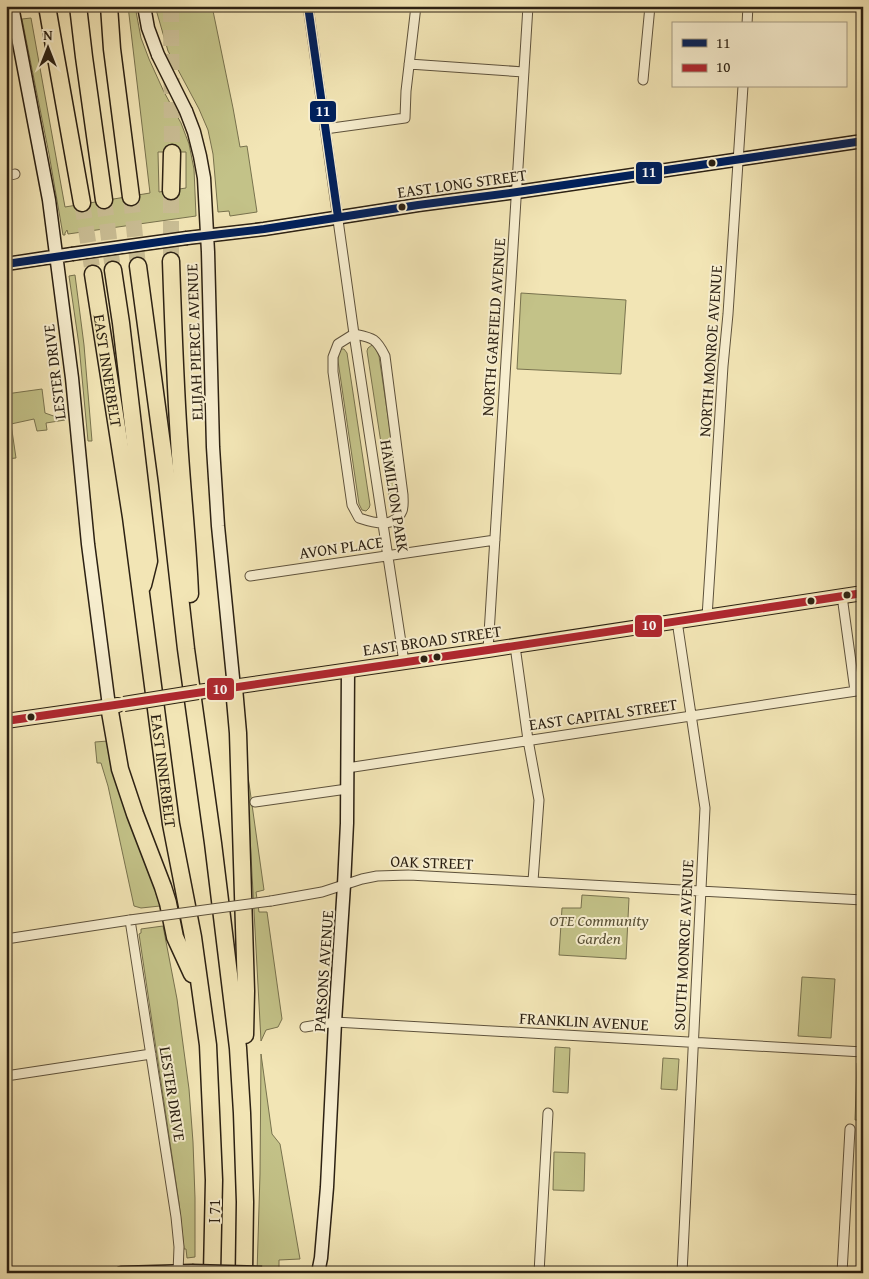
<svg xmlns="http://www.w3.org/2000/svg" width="869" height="1279" font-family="'Gentium Book Plus',serif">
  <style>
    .green { fill: #c3c288; stroke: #78724e; fill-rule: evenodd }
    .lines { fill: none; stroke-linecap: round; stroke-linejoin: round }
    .highway-tunnel { stroke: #cabe95; stroke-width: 16; stroke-dasharray: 16 8; stroke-linecap: butt }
    .street-casing { stroke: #5e523c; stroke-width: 11 }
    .secondary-casing { stroke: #2c2113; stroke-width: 15 }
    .primary-casing { stroke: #2c2113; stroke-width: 16 }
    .highway-casing { stroke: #2c2113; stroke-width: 19 }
    .street { stroke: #f7eecf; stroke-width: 9 }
    .secondary { stroke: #f7eecf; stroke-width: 12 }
    .primary { stroke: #f2e5b5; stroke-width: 14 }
    .highway { stroke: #f2e5b5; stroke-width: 16 }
    .street-bridge-casing { stroke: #5e523c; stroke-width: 11; stroke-linecap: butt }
    .secondary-bridge-casing { stroke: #2c2113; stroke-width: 15; stroke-linecap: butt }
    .primary-bridge-casing { stroke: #2c2113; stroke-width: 16; stroke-linecap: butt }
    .street-bridge { stroke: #f7eecf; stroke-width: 9 }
    .secondary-bridge { stroke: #f7eecf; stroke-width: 12 }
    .primary-bridge { stroke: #f2e5b5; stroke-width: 14 }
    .bus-1-casing { stroke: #f7eecf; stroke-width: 11 }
    .bus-2-casing { stroke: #f7eecf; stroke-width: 11 }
    .bus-1 { stroke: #00205b; stroke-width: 8 }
    .bus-2 { stroke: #af272f; stroke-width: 8 }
    .bus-dot { fill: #2c2113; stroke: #f7eecf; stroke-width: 2 }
    .labels { text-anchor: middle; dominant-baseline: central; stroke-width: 4; stroke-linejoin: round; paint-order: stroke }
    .street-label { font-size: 16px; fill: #2c2113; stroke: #f7eecf }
    .park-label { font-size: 16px; font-style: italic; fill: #595136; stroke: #f7eecf }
    .line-badge { stroke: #f7eecf; stroke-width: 2 }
    .badge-label { font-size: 14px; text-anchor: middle; font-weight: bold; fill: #fff }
  </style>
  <rect width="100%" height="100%" fill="#f2e5b5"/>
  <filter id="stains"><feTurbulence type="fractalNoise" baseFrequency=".004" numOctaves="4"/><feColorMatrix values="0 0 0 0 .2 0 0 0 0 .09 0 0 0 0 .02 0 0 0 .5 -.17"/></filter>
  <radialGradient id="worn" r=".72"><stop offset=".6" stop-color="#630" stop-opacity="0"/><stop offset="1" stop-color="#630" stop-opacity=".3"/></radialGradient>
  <path class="green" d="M128,6h7l6,32 8,21 15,33 17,31 8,21 5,25 2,47 -128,18 -1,-4 -2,3v2h-2l-14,-81 -27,-135 9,-1 34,189 85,-14zM158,152h28v36l-27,4z
    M155,6h57l21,102 7,39 7,-1 10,66 -27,4 -1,-5 -11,1 -5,-58 -5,-24 -9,-21 -31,-58z
    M75,275l9,70 8,96h-4l-9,-96 -10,-69z
    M521,293l105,7 -5,74 -104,-5z
    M372,345h2l5,11 21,142 -1,7 -5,2 -3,-2 -1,-3 -23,-151 1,-3z
    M341,349h3l3,4 23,152 -1,3 -3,3 -4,-1 -3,-6 -21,-143v-8z
    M42,389l3,24 20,7 -19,3 1,7 -10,1 -3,-12 -23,5 5,34 -10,1v-65z
    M108,741l52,165 -19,2 -7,-2 -26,-120 -7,-23h-4l-2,-21z
    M246,762l18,128 -8,2 3,20h8l15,107 -4,8 -12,3 -5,11z
    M582,895l47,3 -3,61 -67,-4 3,-47h19z
    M163,926l14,73 12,90 4,53 2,56v59l-8,1 -1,-9h-2l-5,-46 -40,-269 2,-1v-4z
    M802,977l33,2 -4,59 -33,-2z
    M555,1047l15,1 -2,45 -15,-1z
    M261,1054l11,80 8,10 20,115 -21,1v13h-22l3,-99z
    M663,1058l16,1 -2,31 -16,-1z
    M857,1063h6v57h-8z
    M554,1152l31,1 -1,38 -31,-1z"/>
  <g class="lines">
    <path class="highway-tunnel" d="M171,6l1,147
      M131,197l7,69
      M104,200l9,70
      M82,203l11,71
      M171,261v-70"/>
    <defs>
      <path id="street" d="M308,6l46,328 50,328
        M747,24l1,-18
        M409,64l115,8
        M643,80l7,-74
        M325,129l80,-11 1,-27 10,-85
        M6,176l9,-2
        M354,334c19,4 22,4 31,22l18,139c0,5 1,11 -1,16 -8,18 -28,12 -43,7l-7,-13 -19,-133v-15l5,-13z
        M250,576l245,-36
        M842,596l13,95
        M707,617l16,-251 5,-52 15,-228
        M677,621l28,187 -23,465
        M515,646l13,94 11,60 -6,81
        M488,650l40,-644
        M347,768l516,-78
        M255,802l92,-13
        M271,901l51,-9 40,-13 15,-3 32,-1 454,25
        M6,939l124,-19 46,297 3,30 -1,26
        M305,1027l30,-5 528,30
        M6,1076l145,-22
        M539,1273l9,-160
        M842,1273l8,-144"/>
      <path id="secondary" d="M12,6l37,194 23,178 16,166 21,162
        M144,6l4,22 10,27
        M186,111l8,21 6,24 4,22 4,74 5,195 5,79 16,162
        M187,238l77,-9 154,-24 99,-13 346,-51
        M6,264l66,-10
        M121,1273l71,-2
        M318,1273l3,-15 6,-71 8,-165 9,-137 3,-62 1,-152"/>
      <path id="primary" d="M198,692l290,-42 375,-57
        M6,721l112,-16"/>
      <g id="highway">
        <path d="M47,6l8,46 27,151"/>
        <path d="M78,6l6,51 20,143"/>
        <path d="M109,6l3,43 19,148"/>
        <path d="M171,191l1,-38"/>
        <path d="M171,261c2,59 4,119 8,178 3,52 9,103 11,155"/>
        <path d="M138,266l29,215 19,168 27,194 25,205 4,65 3,89 -1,71"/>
        <path d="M113,270l8,53 28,238 -6,24"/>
        <path id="s1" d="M93,274l38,243 40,307 22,113 15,108 6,135 -2,93"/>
        <path d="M234,688l4,45 8,258 -1,44"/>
        <path d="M109,706l11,63 15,45 28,73 5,16 7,34 17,37"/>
      </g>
    </defs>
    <use href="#street" class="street-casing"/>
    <use href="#secondary" class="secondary-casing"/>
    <use href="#primary" class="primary-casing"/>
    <use href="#highway" class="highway-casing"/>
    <use href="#street" class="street"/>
    <use href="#secondary" class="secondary"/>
    <use href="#primary" class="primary"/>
    <use href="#highway" class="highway"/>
    <defs>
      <path id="street-bridge" d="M130,920l141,-19"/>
      <path id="secondary-bridge" d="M158,55l28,56
        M72,254l115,-16
        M192,1271l70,2"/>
      <path id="primary-bridge" d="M124,704l74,-12"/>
    </defs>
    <use href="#street-bridge" class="street-bridge-casing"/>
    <use href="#secondary-bridge" class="secondary-bridge-casing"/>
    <use href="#primary-bridge" class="primary-bridge-casing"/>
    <use href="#street-bridge" class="street-bridge"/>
    <use href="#secondary-bridge" class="secondary-bridge"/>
    <use href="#primary-bridge" class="primary-bridge"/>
    <defs>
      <path id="bus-1" d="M308,6l30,211
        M6,264l181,-26 77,-9 154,-24 99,-13 346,-51
        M128,1273l50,-2 74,2"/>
      <path id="bus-2" d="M6,721l482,-71 375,-57"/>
    </defs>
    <use href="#bus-1" class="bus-1-casing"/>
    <use href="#bus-2" class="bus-2-casing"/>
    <use href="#bus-1" class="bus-1"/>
    <use href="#bus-2" class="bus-2"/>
  </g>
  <g class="bus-dot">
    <circle cx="712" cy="163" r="4.5"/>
    <circle cx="402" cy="207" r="4.5"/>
    <circle cx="847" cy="595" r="4.5"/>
    <circle cx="811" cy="601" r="4.5"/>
    <circle cx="437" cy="657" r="4.5"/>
    <circle cx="424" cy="659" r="4.5"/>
    <circle cx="31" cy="717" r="4.5"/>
  </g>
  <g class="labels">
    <g class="street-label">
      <text transform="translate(462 183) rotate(-8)">EAST LONG STREET</text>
      <text transform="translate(493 327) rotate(-86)">NORTH GARFIELD AVENUE</text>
      <text transform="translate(194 342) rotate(-92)">ELIJAH PIERCE AVENUE</text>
      <text transform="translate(710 351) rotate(-86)">NORTH MONROE AVENUE</text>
      <text stroke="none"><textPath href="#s1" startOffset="98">EAST INNERBELT</textPath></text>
      <text transform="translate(54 372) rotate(-97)">LESTER DRIVE</text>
      <text transform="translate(395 496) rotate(81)">HAMILTON PARK</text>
      <text transform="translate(341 547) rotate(-8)">AVON PLACE</text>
      <text transform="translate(432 640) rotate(-8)">EAST BROAD STREET</text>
      <text transform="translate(603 714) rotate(-8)">EAST CAPITAL STREET</text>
      <text stroke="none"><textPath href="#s1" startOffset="502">EAST INNERBELT</textPath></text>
      <text transform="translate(432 862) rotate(2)">OAK STREET</text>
      <text transform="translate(683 945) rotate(-87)">SOUTH MONROE AVENUE</text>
      <text transform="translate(323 971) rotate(-86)">PARSONS AVENUE</text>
      <text transform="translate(584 1021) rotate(3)">FRANKLIN AVENUE</text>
      <text transform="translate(173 1094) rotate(81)">LESTER DRIVE</text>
      <text transform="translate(214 1211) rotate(-90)">I 71</text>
    </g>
    <g class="park-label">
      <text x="599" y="920">OTE Community<tspan x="599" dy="18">Garden</tspan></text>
    </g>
  </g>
  <g class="line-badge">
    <rect x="309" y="100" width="28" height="23" rx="5" fill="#00205b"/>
    <rect x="635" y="161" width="28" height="24" rx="5" fill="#00205b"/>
    <rect x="634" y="614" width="29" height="24" rx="5" fill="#af272f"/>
    <rect x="206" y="677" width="29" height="24" rx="5" fill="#af272f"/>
  </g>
  <g class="badge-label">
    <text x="323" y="116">11</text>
    <text x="649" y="177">11</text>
    <text x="649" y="630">10</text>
    <text x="220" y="694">10</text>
  </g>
  <rect width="869" height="1279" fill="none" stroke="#f2e5b5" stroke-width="25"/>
  <rect x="8" y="8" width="854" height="1264" fill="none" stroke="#2c2113" stroke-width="2.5"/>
  <rect x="12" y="12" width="844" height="1254" fill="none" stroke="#2c2113"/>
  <rect x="672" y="22" width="175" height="65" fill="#f7eecf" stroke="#a69c84"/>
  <rect x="682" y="39" width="25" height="8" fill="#00205b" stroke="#a69c84"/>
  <text x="716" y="48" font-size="15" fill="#2c2113">11</text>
  <rect x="682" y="64" width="25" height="8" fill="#af272f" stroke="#a69c84"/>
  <text x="716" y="72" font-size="15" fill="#2c2113">10</text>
  <g transform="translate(48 48)" stroke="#f7eecf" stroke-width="4" paint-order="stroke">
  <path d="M0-4L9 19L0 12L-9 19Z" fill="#2c2113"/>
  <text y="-8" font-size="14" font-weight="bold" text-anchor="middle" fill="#2c2113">N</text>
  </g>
  <rect width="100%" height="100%" filter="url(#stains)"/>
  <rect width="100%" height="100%" fill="url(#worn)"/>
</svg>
